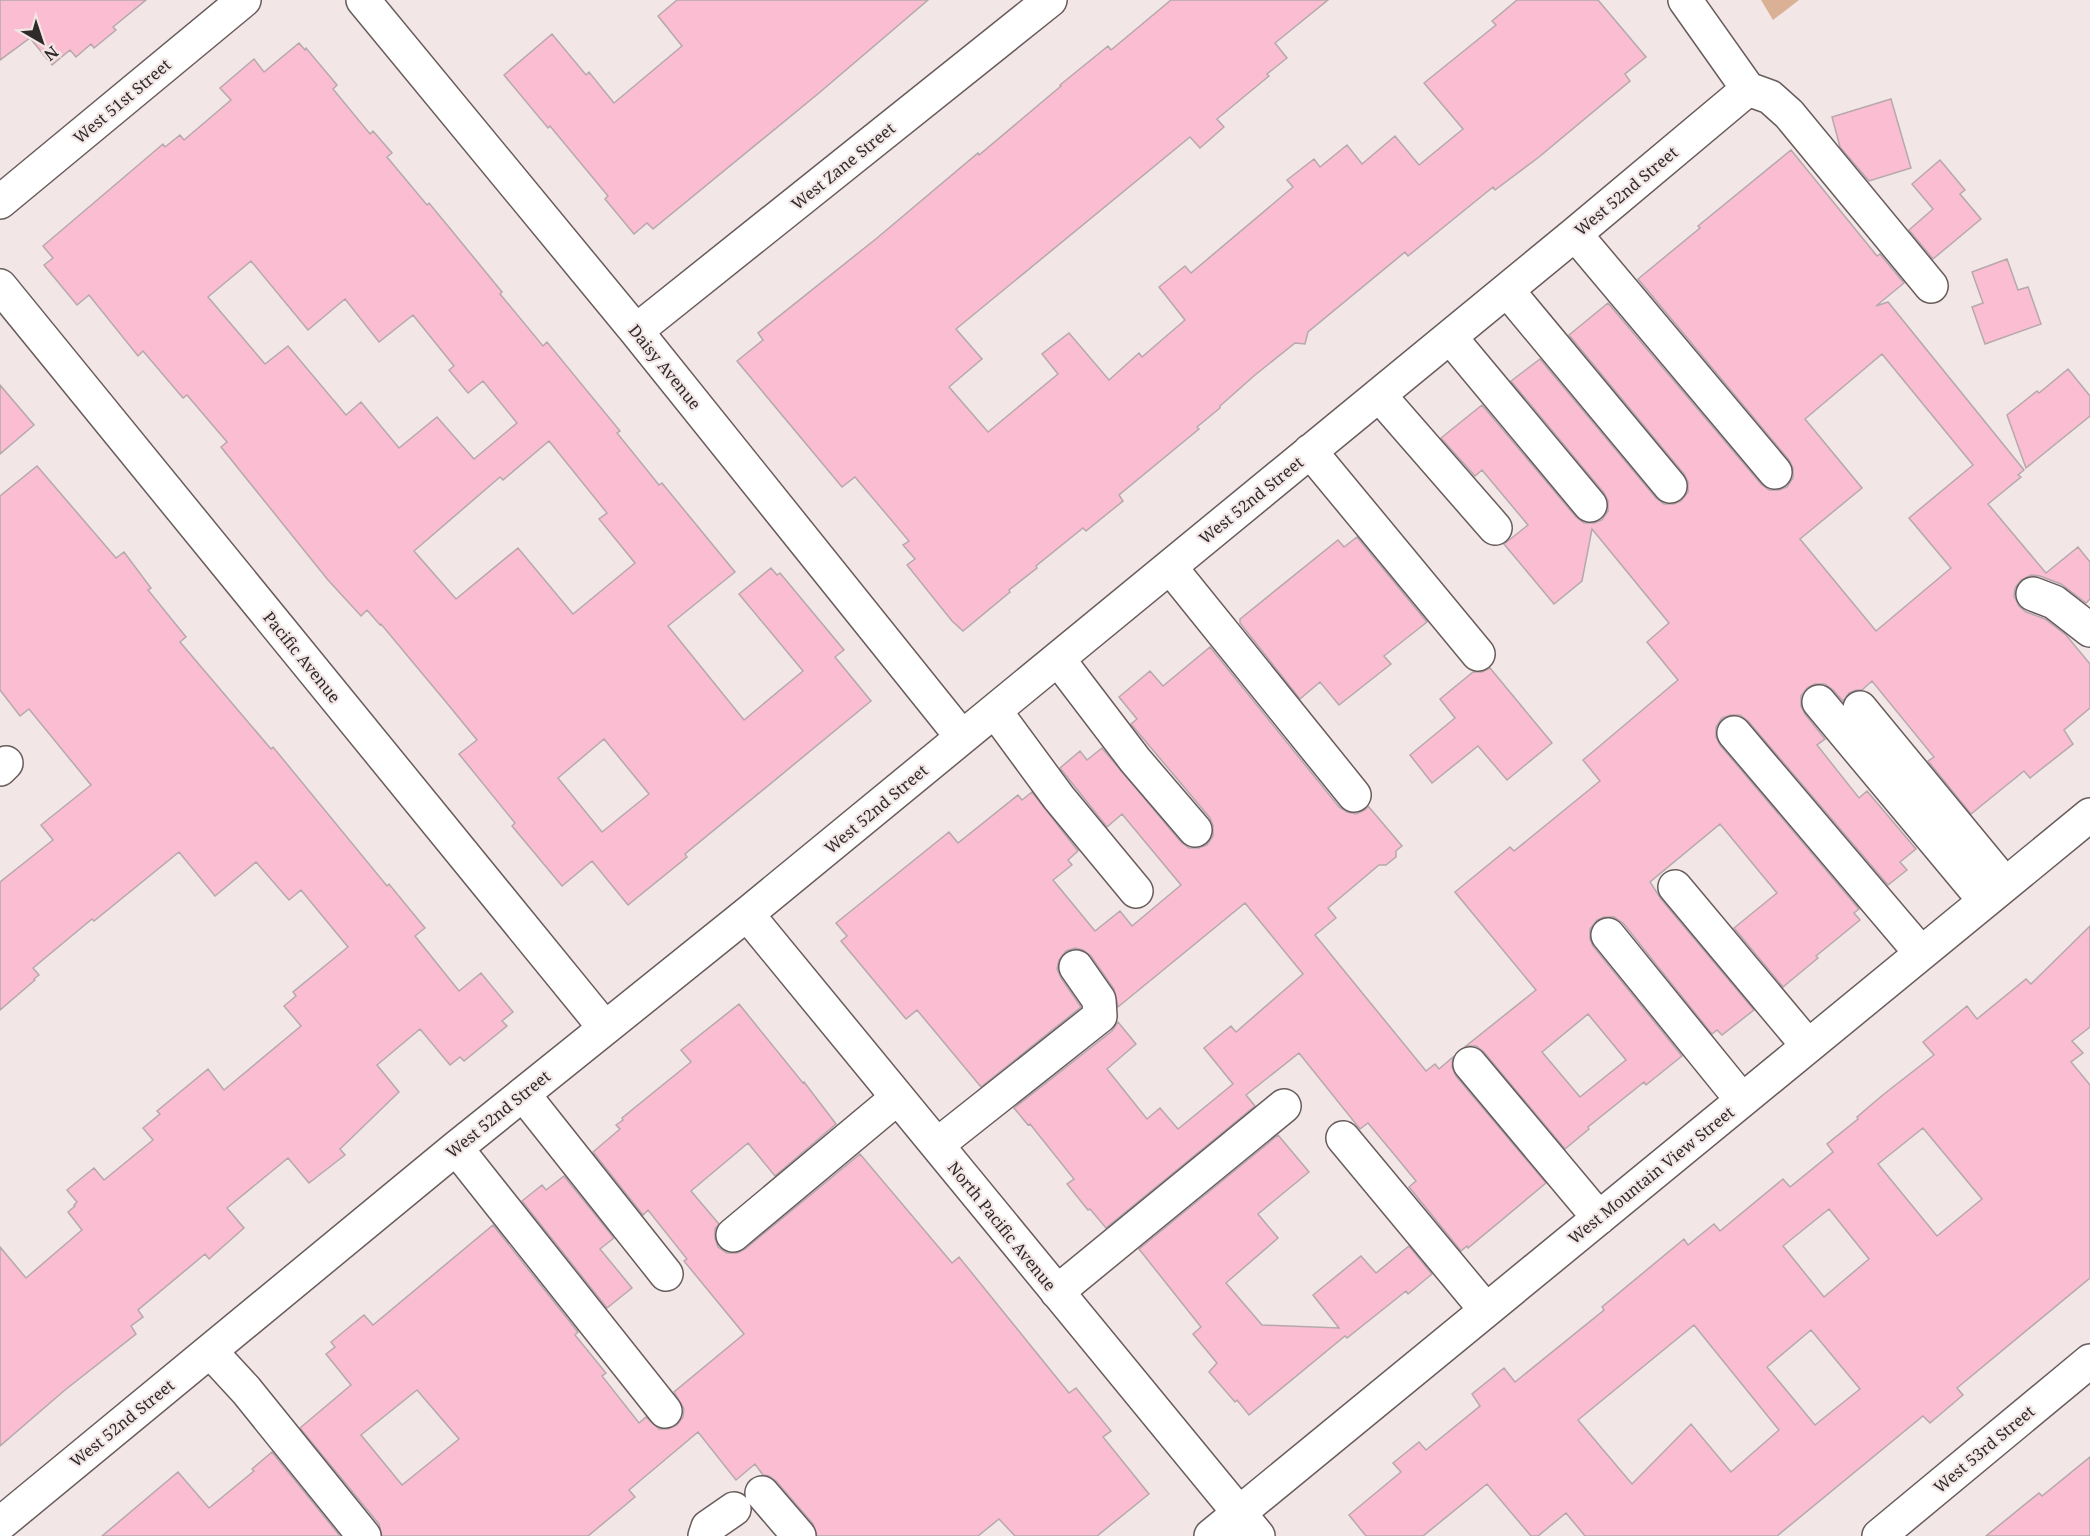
<svg xmlns="http://www.w3.org/2000/svg" width="2090" height="1536" font-family="'Noto Serif',serif">
  <style>
    .green { fill: #dab195 }
    .building { fill: #fabdd1; stroke: #b5a9ad; stroke-width: 1.5; fill-rule: evenodd }
    .lines { fill: none; stroke-linecap: round; stroke-linejoin: round }
    .minor-casing { stroke: #685c5c; stroke-width: 36 }
    .minor { stroke: #fff; stroke-width: 33 }
    .labels { text-anchor: middle; dominant-baseline: central; stroke-width: 4.5; stroke-linejoin: round; paint-order: stroke }
    .street-label { font-size: 16px; fill: #302b2b; stroke: #f3e6e6 }
  </style>
  <rect width="100%" height="100%" fill="#f3e6e6"/>
  <path class="green" d="M1761,0h38l-26,20z"/>
  <path class="building" d="M0,0h146l-33,27 3,3 -22,18 -3,-4 -15,13 -6,-7 -18,15 -22,-27 -30,22z
    M677,0h251l-109,93 -166,136 -6,-6 -13,11 -29,-35 3,-3 -58,-70 -2,2 -44,-53 48,-41 34,41 3,-3 25,31 68,-57 -24,-30z
    M1171,0h157l-53,43 12,15 -20,16 2,2 -52,43 7,8 -24,21 -10,-11 -234,192 26,30 -33,28 39,45 70,-58 -16,-20 27,-21 40,47 30,-27 3,4 43,-37 -26,-33 26,-21 6,7 102,-86 -6,-7 27,-21 6,8 27,-22 15,19 33,-28 24,29 44,-36 -39,-46 72,-58 -4,-4 25,-21h81l48,57 -21,17 5,7 -91,76 -44,33 -2,-3 -85,69 -3,-4 -97,80 -3,12 -10,-1 -40,32 -35,31v2l-23,19 2,2 -80,66 4,6 -37,30 -3,-3 -47,38 1,2 -28,22 1,2 -47,39 -11,-10 -45,-56 8,-6 -12,-14 6,-4 -54,-64 -13,10 -105,-126 26,-21 -5,-7 119,-95 101,-85 1,2 82,-69 -1,-1 48,-39 3,4z
    M299,43l6,7 1,-2 31,37 -4,4 37,45 3,-3 19,22 -5,4 40,48 2,-2 19,23 54,66 -2,2 43,52 4,-4 73,89 -3,2 42,52 3,-2 73,89 -67,54 76,94 59,-49 -64,-77 32,-26 6,7 3,-2 64,77 -9,7 36,44 -186,153 2,3 -59,48 -36,-44 -30,25 -50,-60 3,-3 -56,-69 18,-14 -31,-38 -65,-78 -1,1 -13,-15 -6,6 -33,-36 -107,-133 6,-5 -40,-47 -4,3 -40,-47 -5,5 -49,-61 -12,10 -33,-40 9,-7 -10,-12 120,-102 2,3 15,-12 4,5 47,-40 -11,-12 34,-29 10,13zM251,261l57,69 37,-31 34,43 34,-27 41,51 -5,4 19,23 15,-12 34,42 -43,36 -37,-42 -38,31 -38,-46 -15,13 -58,-69 -23,18 -57,-67zM549,441l58,72 -8,6 36,44 -62,51 -55,-66 -62,51 -42,-48 86,-74 3,3zM604,739l45,55 -47,38 -44,-54z
    M1891,99l20,69 -42,13 -29,-34 -8,-30z
    M1791,150l86,106 3,-2 24,29 -28,23 12,-4 136,168 -6,5 3,2 -33,27 58,69 32,-26 12,15v37l-4,4 -25,-19 -21,-8 -9,-1 -10,5 -6,8 -1,8 5,10 7,6 19,7 21,16 24,29v44l-26,22 9,14 -43,34 -6,-7 -53,43 -43,-53 6,-4 -62,-76 -10,9h-6l-7,3 -6,8 -10,-11 -8,-6h-10l-8,4 -6,8v10l4,8 20,25 -8,6 42,53 8,-7 49,58 -16,13 7,8 -19,15 -140,-164 -8,-6h-9l-9,3 -6,9v10l4,8 139,164 -5,4 6,7 -44,36 2,2 -35,29 -49,-59 43,-35 -57,-69 -70,58 11,17 93,111 -32,25 -5,-5 -5,4 -89,-111 -9,-6h-10l-7,3 -7,9v10l3,7 89,110 -36,29 -2,-3 -56,45 1,2 -24,20 -81,-97 -8,-6h-10l70,-56 -81,-98 55,-45 4,4 86,-70 -17,-21 95,-80 -31,-38 22,-19 -77,-94 -10,52 -28,23 -50,-60 24,-19 -46,-55 -7,6 -34,-38 41,-33 94,112 8,6h10l8,-3 6,-9v-10l-4,-8 -93,-112 29,-22 116,139 8,6h10l7,-3 7,-9v-10l-4,-8 -115,-139 39,-32 153,181 8,6h10l8,-3 6,-9v-10l-4,-8 -151,-181 62,-51 -2,-2zM1882,354l91,111 -64,53 42,50 -75,63 -76,-92 62,-51 -57,-69zM1588,1014l38,46 -46,37 -38,-45z
    M1940,160l25,30 -5,4 21,25 -48,40 -24,-29 24,-21 -21,-25z
    M2007,259l11,31 10,-3 13,37 -56,20 -13,-37 11,-4 -11,-31z
    M2068,369l22,27v20l-64,52 -19,-53 30,-24 2,2z
    M0,385l34,40 -34,29z
    M37,466l79,92 8,-6 27,36 -3,2 38,47 -6,5 91,107 2,-2 114,139 2,-2 36,44 -10,8 44,55 22,-18 32,39 -11,9 5,5 -43,35 -4,-4 -10,8 -30,-36 -43,36 22,27 -59,57 5,6 -36,28 -21,-25 -61,50 17,20 -35,31 -4,-5 -67,56 5,7 -12,9 5,8 -71,56 -65,56v-199l26,31 56,-48 -14,-18 7,-6 -1,-1 3,-3 -10,-12 27,-22 10,12 49,-40 -10,-12 17,-14 -3,-3 51,-42 16,21 77,-64 -17,-20 12,-10 -3,-4 55,-45 -47,-57 -12,10 -33,-38 -41,34 -36,-44 -85,69 -2,-2 -59,49 6,7 -5,4 1,1 -35,30v-128l53,-42 -12,-15 50,-40 -62,-76 -9,7 -20,-26v-194z
    M1357,537l70,85 -43,34 7,8 -52,41 -19,-23 -20,17 -60,-76v-4l98,-79 6,7z
    M1210,647l129,160 8,5 9,2 9,-4 3,-4 34,40 -6,5v6l-10,8h-7l-51,43 8,10 -21,17 111,136 9,-7 4,5 14,-12 -1,10 4,9 90,107 -78,65 -1,-2 -6,5 -52,-64 7,-6 -23,-28 -25,-30 -8,6 -61,-76 -53,42 9,11 -149,122 -16,-19 -2,1 -21,-26 7,-5 -44,-55 -2,1 -14,-17 98,-77 6,-9 18,22 -29,25 40,50 13,-11 18,21 55,-45 -29,-36 27,-22 5,6 67,-58 -58,-71 -127,104 -4,-18 -23,-33 -8,-6 -8,-2 -9,3 -7,9 -2,9 4,9 20,29 -100,80 -64,-77 -11,9 -65,-78 6,-5 -11,-13 113,-91 9,11 60,-48 4,5 10,-8 46,59 -10,9 4,5 -19,15 42,51 25,-20 12,15 49,-41 -59,-71 -15,13 -47,-59 20,-17 7,9 15,-12 79,94 8,6h10l8,-3 6,-9v-10l-3,-8 -79,-94 6,-5 -18,-22 31,-26 13,15z
    M1490,668l62,75 -45,37 -29,-34 -46,37 -22,-28 45,-37 -15,-19 33,-27h9z
    M2090,926v101l-18,14 11,12 -12,9 19,23v193l-133,110 6,7 -33,28 -7,-7 -146,120h-192l-19,-23 -28,23h-7l-44,-52 -64,52h-57l-17,-21 52,-43 -8,-9 26,-21 7,8 54,-44 -8,-12 32,-26 11,14 89,-72 -2,-3 82,-68 4,6 26,-21 6,7 63,-52 7,8 43,-35 -6,-8 31,-25 -1,-2 27,-23 50,-39 -11,-13 44,-36 10,13 49,-40 5,5zM1923,1128l59,71 -45,37 -59,-72zM1829,1209l40,50 -45,38 -41,-51zM1694,1325l85,105 -48,42 -40,-48 -59,60 -54,-64zM1811,1330l49,59 -45,36 -48,-58z
    M739,1004l64,79 1,-1 32,42 -61,52 -27,-33 -57,48 28,33 -4,5v9l3,9 9,6h10l8,-4 115,-95 92,109 7,-6 110,136 7,-5 35,43 -8,6 46,57 -52,42h-82l-16,-17 -21,17h-161l-4,-12 -37,-43 -7,-5 -6,-1 -8,-11 -19,16 -38,-48 -69,58 6,7 -47,39h-206l-3,-12 -79,-96 51,-43 -25,-31 9,-7 -4,-5 33,-27 9,10 120,-100 85,107 -3,3 31,38 -4,3 37,47 7,-6 13,12h9l9,-4 6,-8 1,-8 -10,-17 70,-58 -60,-73 3,-2 -39,-49 -5,5 -50,-63 27,-23 -4,-4 7,-5 -1,-2 69,-56 -10,-12zM417,1390l42,49 -57,46 -41,-50z
    M1278,1135l31,37 -51,42 20,24 -52,45 36,42 77,3 -26,-33 48,-39 15,17 33,-27 23,28 -24,20 -2,-3 -59,47 -2,-2 -96,79 -12,-15 -2,2 -26,-30 8,-9 -24,-29 8,-7 -62,-78z
    M564,1176l50,62 -14,11 32,39 -25,20 -85,-107 20,-16 4,5z
    M272,1452l68,84h-238l76,-64 31,36 45,-37 -2,-2z
    M2090,1457v79h-104l53,-43 3,3z"/>
  <g class="lines">
    <defs>
      <path id="minor" d="M363,0l273,331 326,406
        M1685,0l63,89
        M1748,89l22,8 19,17 142,172
        M0,202l244,-202
        M1575,234l200,238
        M0,286l605,742
        M1507,290l163,196
        M636,331l414,-331
        M1450,337l140,168
        M1379,395l116,133
        M1310,451l168,203
        M1170,567l184,228
        M2033,594l21,8 36,28
        M1058,659l77,101 60,70
        M1819,702l166,199
        M1860,708l145,176
        M995,711l64,87 77,93
        M1734,733l187,220
        M0,769l6,-6
        M1675,887l133,159
        M747,914l511,622
        M1608,935l134,165
        M1470,1064l129,154
        M523,1094l143,180
        M1343,1138l143,172
        M937,1145l163,-129 -1,-16 -23,-33
        M456,1148l209,263
        M733,1235l164,-137
        M1057,1292l227,-186
        M210,1351l36,39 118,146
        M762,1493l37,43
        M0,1524l456,-376 291,-234 828,-680 173,-145
        M705,1536l3,-9 26,-18
        M1211,1536l879,-721
        M1879,1536l211,-175"/>
    </defs>
    <use href="#minor" class="minor-casing"/>
    <use href="#minor" class="minor"/>
  </g>
  <g class="labels">
    <g class="street-label">
      <text transform="translate(122 101) rotate(-40)">West 51st Street</text>
      <text transform="translate(843 166) rotate(-39)">West Zane Street</text>
      <text transform="translate(1626 191) rotate(-40)">West 52nd Street</text>
      <text transform="translate(665 367) rotate(51)">Daisy Avenue</text>
      <text transform="translate(1251 500) rotate(-39)">West 52nd Street</text>
      <text transform="translate(302 657) rotate(51)">Pacific Avenue</text>
      <text transform="translate(876 809) rotate(-40)">West 52nd Street</text>
      <text transform="translate(498 1114) rotate(-39)">West 52nd Street</text>
      <text transform="translate(1651 1175) rotate(-39)">West Mountain View Street</text>
      <text transform="translate(1002 1226) rotate(51)">North Pacific Avenue</text>
      <text transform="translate(122 1423) rotate(-39)">West 52nd Street</text>
      <text transform="translate(1984 1449) rotate(-40)">West 53rd Street</text>
    </g>
  </g>
  <g transform="translate(42 42) rotate(141)" stroke="#f3e6e6" stroke-width="4.5" paint-order="stroke">
  <path d="M0-4.5L10 22L0 15L-10 22Z" fill="#302b2b"/>
  <text y="-9" font-size="16" font-weight="bold" text-anchor="middle" fill="#302b2b">N</text>
  </g>
</svg>
